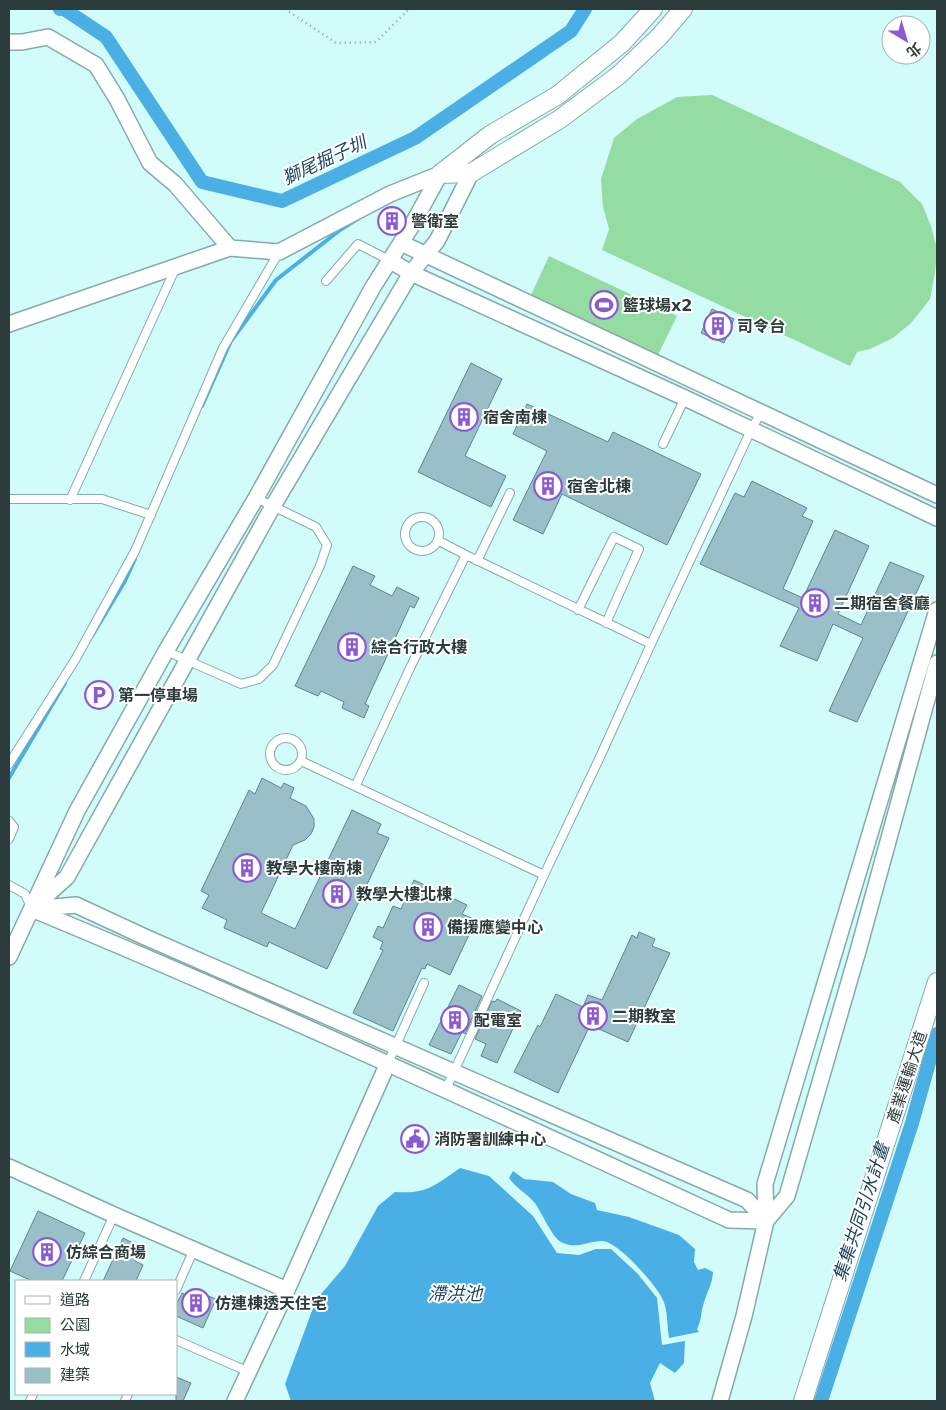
<svg xmlns="http://www.w3.org/2000/svg" width="946" height="1410" font-family="'DejaVu Sans','Noto Sans TC',sans-serif">
  <style>
    .green { fill: #95dca3 }
    .water { fill: #49afe5 }
    .lines { fill: none; stroke-linecap: round; stroke-linejoin: round }
    .stream { stroke: #49afe5; stroke-width: 4 }
    .canal { stroke: #49afe5; stroke-width: 14 }
    .building { fill: #99c0c9; stroke: #5f848c }
    .service-casing { stroke: #83aba9; stroke-width: 10 }
    .minor-casing { stroke: #83aba9; stroke-width: 18 }
    .tertiary-casing { stroke: #83aba9; stroke-width: 20 }
    .path { stroke: #85a3a2; stroke-width: 2.5; stroke-dasharray: 1 4; stroke-linecap: butt }
    .service { stroke: #fff; stroke-width: 8 }
    .minor { stroke: #fff; stroke-width: 15 }
    .tertiary { stroke: #fff; stroke-width: 18 }
    .labels { text-anchor: middle; dominant-baseline: central; stroke-width: 4; stroke-linejoin: round; paint-order: stroke }
    .poi-label { font-size: 16px; font-weight: bold; fill: #2c3c3c; stroke: #fff; text-anchor: start }
    .street-label { font-size: 16px; fill: #2c3c3c; stroke: #fff }
    .water-label { font-size: 18px; font-style: italic; fill: #1b455c; stroke: #fff }
  </style>
  <rect width="100%" height="100%" fill="#d2fcfa"/>
  <path class="green" d="M712,95l188,87 22,22 9,22 6,23 -2,24 -5,26 -19,24 -18,15 -23,11 -13,3 -7,14 -248,-116 7,-21 -6,-22 -2,-28 13,-41 23,-19 40,-22z
    M549,256l128,60 -19,39 -127,-60z"/>
  <path class="water" d="M460,1168l29,8 44,40 24,37 22,2 17,-6h15l27,25 19,24 5,47 23,-4 -1,22 -9,10 -15,-10 -10,20 5,18h-364l-6,-17 31,-84 29,-34 33,-60 17,-14c32,2 39,-6 65,-24z
    M513,1171l11,8 29,3 18,12 24,9 2,7 32,7 50,18 16,14 -1,13 4,8 7,-2 8,4c-1,14 -7,21 -10,34 -3,11 -1,13 -6,23l2,3 -30,6c-2,-12 -1,-27 -6,-38 -6,-14 -45,-59 -61,-59 -14,0 -27,9 -41,1 -10,-6 -19,-30 -27,-40 -8,-9 -18,-14 -25,-24z"/>
  <g class="lines">
    <path class="stream" d="M202,406l29,-65 45,-61 64,-50 19,-12
      M92,636l33,-55 10,-22
      M9,778l56,-95"/>
    <path class="canal" d="M60,9h4l42,28 96,145 80,19 133,-63 156,-107 14,-22
      M821,1401l91,-278 25,-89"/>
  </g>
  <path class="building" d="M392,208l11,6 -11,20 -11,-6z
    M712,309l22,10 -10,24 -23,-10z
    M471,363l31,16 -37,77 41,20 -15,31 -73,-35z
    M527,404l81,38 5,-10 88,42 -34,71 -105,-51 -19,40 -30,-14 34,-69 -34,-17z
    M752,481l55,27 -5,8 11,5 -30,68 20,9 32,-68 34,16 -31,68 23,11 29,-63 34,14 -67,146 -28,-11 34,-73 -30,-14 -16,37 -37,-15 19,-38 -99,-44 35,-71 9,4z
    M353,566l22,10 -5,9 22,11 5,-9 22,11 -5,10 -4,-2 -45,98 4,2 -5,12 -22,-10 2,-6 -23,-11 -3,5 -23,-10z
    M262,778l19,10 3,-5 10,5 -4,10 16,8 8,13v8l-3,7 -6,6 -12,5 -32,68 34,16 57,-119 29,14 -4,9 12,5 -62,131 -58,-27 -2,5 -43,-19 3,-8 -25,-12 7,-13 -8,-4 48,-101 6,4z
    M414,880l53,25 -5,9 14,6 -26,55 -23,-11 -2,5 -3,-1 -29,63 -40,-18 30,-63 -3,-1 3,-7 -10,-5 5,-11 5,2 10,-22 8,3z
    M639,932l16,7 -3,7 18,7 -42,89 -38,-17 -32,68 -44,-21 24,-47 2,2 16,-33 27,13 5,-12 14,5 30,-65 5,3z
    M459,985l23,11 -17,38 -3,-2 -11,22 -22,-9z
    M497,999l24,12 -24,52 -16,-7 5,-12 -11,-5 17,-38 3,1z
    M38,1211l47,22 -23,48h-30l-22,-10z
    M123,1238l18,9 -6,14 8,4 -7,16h-33z
    M182,1293l18,8 3,-7 13,5 -13,29 -27,-12v-11z
    M176,1377l15,6 -8,18h-7z"/>
  <g class="lines">
    <defs>
      <path id="service" d="M326,281l32,-37 31,16
        M663,444l22,-46
        M9,499h93l49,16
        M70,500l106,-233
        M405 534a17 17 0 1 1 34 0a17 17 0 1 1-34 0Z
        M439,541l27,14 185,89
        M477,561l33,-68
        M578,610l36,-73 25,12 -33,74
        M166,651l75,33 18,-5 14,-14 47,-99 7,-21 -11,-18 -60,-29
        M270 754a16 16 0 1 1 32 0a16 16 0 1 1-32 0Z
        M301,761l243,114
        M9,764l66,-104 60,-109 88,-203 56,-96
        M356,785l54,-117 56,-113
        M9,821l5,6 -5,12
        M9,885l16,9 6,13
        M388,1063l36,-80
        M446,1089l98,-214 56,-118 51,-113 101,-216 9,-15
        M84,1281l30,-66
        M176,1290l18,-41
        M176,1340l73,32
        M30,1401l3,-7
        M125,1401l3,-7"/>
      <path id="minor" d="M9,42h13l26,-5 48,28 21,34 33,64 25,21 55,64 49,4 111,-58 50,-20
        M401,243l536,252
        M389,260l22,13 274,125 252,120
        M9,324l221,-76
        M37,904l30,-27 206,-371 138,-233 26,-32 34,-68
        M32,909l44,-4 69,32 602,263 19,21
        M34,910c234,97 465,204 695,310l37,1
        M9,957l68,-146 89,-160 90,-153 117,-211 38,-60 29,-53
        M9,1167l105,48 173,75
        M766,1221l21,-25 71,-245 79,-288
        M235,1401l52,-111 101,-227
        M720,1401l24,-85 22,-95 -1,-37 172,-574"/>
      <path id="tertiary" d="M440,174l31,-1 89,-54 59,-44 40,-38 24,-28
        M440,174l50,-39 68,-40 64,-52 31,-34
        M803,1401l134,-419"/>
    </defs>
    <use href="#service" class="service-casing"/>
    <use href="#minor" class="minor-casing"/>
    <use href="#tertiary" class="tertiary-casing"/>
    <path class="path" d="M285,9l51,34 40,-1 33,-33"/>
    <use href="#service" class="service"/>
    <use href="#minor" class="minor"/>
    <use href="#tertiary" class="tertiary"/>
  </g>
  <defs>
    <symbol id="building-ring" viewBox="-11 -11 22 22"><circle r="9.5" fill="#fff" stroke="#8b5ad3" stroke-width="1.5"/><path d="M-4-6H4V6H1V3H-1V6H-4ZM-2.5-4.3h1.7v1.8h-1.7ZM.8-4.3h1.7v1.8H.8ZM-2.5-1h1.7V.8h-1.7ZM.8-1h1.7V.8H.8Z" fill="#8b5ad3"/></symbol>
    <symbol id="stadium-ring" viewBox="-11 -11 22 22"><circle r="9.5" fill="#fff" stroke="#8b5ad3" stroke-width="1.5"/><path d="M0-5a6.5 5 0 1 0 0 10a6.5 5 0 1 0 0-10ZM-3.5-1.8h7v3.6h-7Z" fill="#8b5ad3"/></symbol>
    <symbol id="parking-ring" viewBox="-11 -11 22 22"><circle r="9.5" fill="#fff" stroke="#8b5ad3" stroke-width="1.5"/><path d="M-3.5-5.5H1a3.5 3.5 0 0 1 0 7H-1V5.5H-3.5ZM-1-3.4V-.6H.8a1.4 1.4 0 0 0 0-2.8Z" fill="#8b5ad3"/></symbol>
    <symbol id="civic-ring" viewBox="-11 -11 22 22"><circle r="9.5" fill="#fff" stroke="#8b5ad3" stroke-width="1.5"/><path d="M-.6-6.5H3V-4.5H.6V-3L4-1V1h2V6H-6V1h2V-1L-.6-3ZM-1.2 2.5V6h2.4V2.5Z" fill="#8b5ad3"/></symbol>
  </defs>
  <g fill-rule="evenodd">
    <use href="#building-ring" x="376" y="205" width="32" height="32"/>
    <use href="#stadium-ring" x="588" y="289" width="32" height="32"/>
    <use href="#building-ring" x="702" y="310" width="32" height="32"/>
    <use href="#building-ring" x="448" y="401" width="32" height="32"/>
    <use href="#building-ring" x="532" y="470" width="32" height="32"/>
    <use href="#building-ring" x="799" y="587" width="32" height="32"/>
    <use href="#building-ring" x="336" y="631" width="32" height="32"/>
    <use href="#parking-ring" x="83" y="679" width="32" height="32"/>
    <use href="#building-ring" x="231" y="852" width="32" height="32"/>
    <use href="#building-ring" x="321" y="878" width="32" height="32"/>
    <use href="#building-ring" x="412" y="911" width="32" height="32"/>
    <use href="#building-ring" x="577" y="1000" width="32" height="32"/>
    <use href="#building-ring" x="439" y="1004" width="32" height="32"/>
    <use href="#civic-ring" x="399" y="1123" width="32" height="32"/>
    <use href="#building-ring" x="31" y="1236" width="32" height="32"/>
    <use href="#building-ring" x="180" y="1287" width="32" height="32"/>
  </g>
  <g class="labels">
    <g class="poi-label">
      <text x="411" y="221">警衛室</text>
      <text x="623" y="305">籃球場x2</text>
      <text x="737" y="326">司令台</text>
      <text x="483" y="417">宿舍南棟</text>
      <text x="567" y="486">宿舍北棟</text>
      <text x="834" y="603">二期宿舍餐廳</text>
      <text x="371" y="647">綜合行政大樓</text>
      <text x="118" y="695">第一停車場</text>
      <text x="266" y="868">教學大樓南棟</text>
      <text x="356" y="894">教學大樓北棟</text>
      <text x="447" y="927">備援應變中心</text>
      <text x="612" y="1016">二期教室</text>
      <text x="474" y="1020">配電室</text>
      <text x="434" y="1139">消防署訓練中心</text>
      <text x="66" y="1252">仿綜合商場</text>
      <text x="215" y="1303">仿連棟透天住宅</text>
    </g>
    <g class="street-label">
      <text transform="translate(907 1077) rotate(-72)">產業運輸大道</text>
    </g>
    <g class="water-label">
      <text transform="translate(324 160) rotate(-25)">獅尾掘子圳</text>
      <text transform="translate(861 1212) rotate(-72)">集集共同引水計畫</text>
      <text x="455" y="1293">滯洪池</text>
    </g>
  </g>
  <rect width="946" height="1410" fill="none" stroke="#2c3c3c" stroke-width="20"/>
  <rect x="15" y="1280" width="162" height="115" fill="#ffffff" stroke="#abb1b1"/>
  <rect x="25" y="1296" width="25" height="8" fill="#ffffff" stroke="#abb1b1"/>
  <text x="60" y="1305" font-size="15" fill="#2c3c3c">道路</text>
  <rect x="25" y="1318" width="25" height="15" fill="#95dca3" stroke="#abb1b1"/>
  <text x="60" y="1330" font-size="15" fill="#2c3c3c">公園</text>
  <rect x="25" y="1342" width="25" height="15" fill="#49afe5" stroke="#abb1b1"/>
  <text x="60" y="1355" font-size="15" fill="#2c3c3c">水域</text>
  <rect x="25" y="1368" width="25" height="15" fill="#99c0c9" stroke="#abb1b1"/>
  <text x="60" y="1380" font-size="15" fill="#2c3c3c">建築</text>
  <g transform="translate(906 40) rotate(142)"><circle r="24" fill="#ffffff" stroke="#abb1b1"/>
  <path d="M0-4L9 19L0 12L-9 19Z" fill="#8b5ad3"/>
  <text y="-8" font-size="14" font-weight="bold" text-anchor="middle" fill="#2c3c3c">北</text>
  </g>
</svg>
